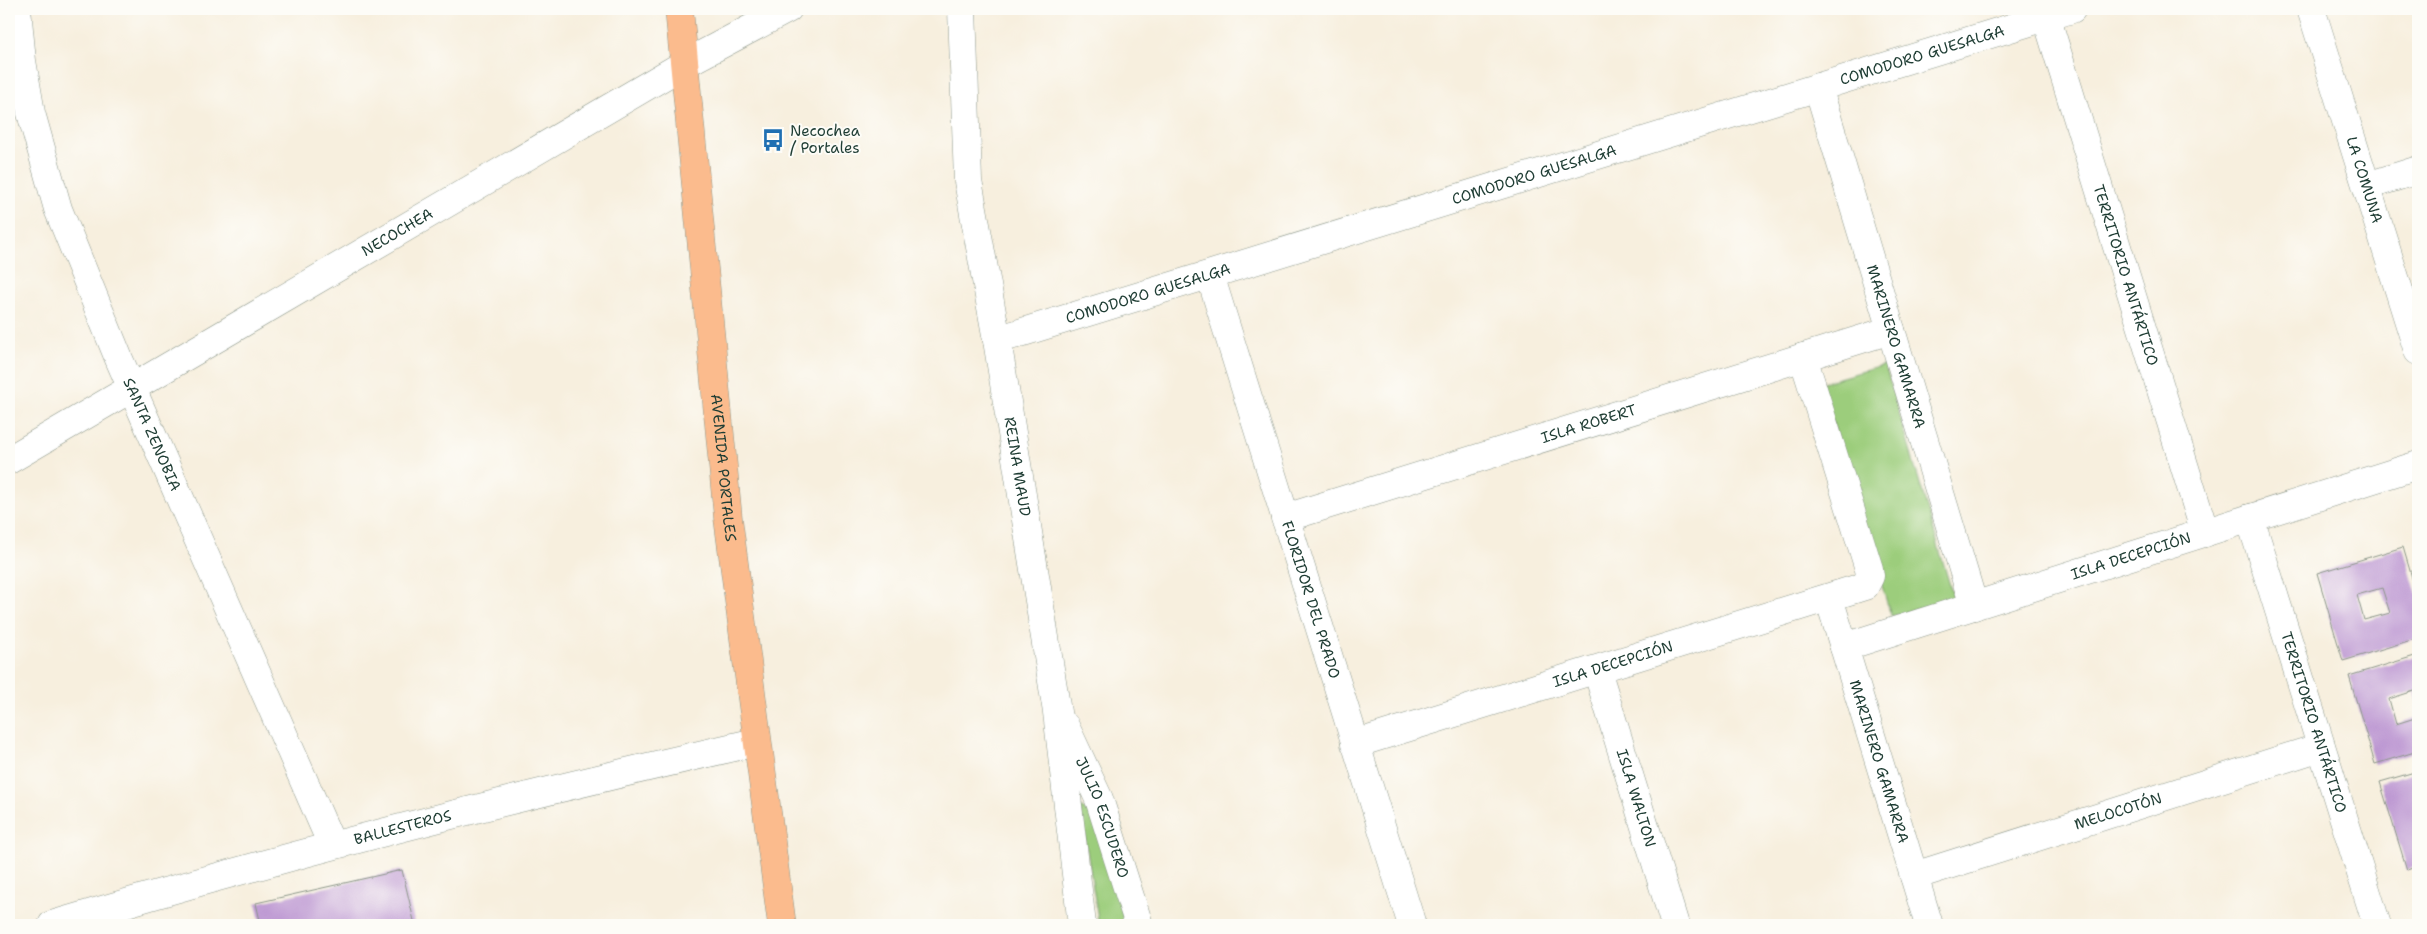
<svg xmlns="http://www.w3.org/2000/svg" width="2427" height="934" font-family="'Shantell Sans',sans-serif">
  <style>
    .green { fill: #9ccd7c; stroke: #5e8558 }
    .building { fill: #bc96d2; fill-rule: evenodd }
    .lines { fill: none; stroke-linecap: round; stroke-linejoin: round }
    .minor-casing { stroke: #8b9689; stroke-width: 29 }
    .major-casing { stroke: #8b9689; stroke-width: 29 }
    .minor { stroke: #fff; stroke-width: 28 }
    .major { stroke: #fbbb8d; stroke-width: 28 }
    .labels { text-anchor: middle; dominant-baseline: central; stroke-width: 4; stroke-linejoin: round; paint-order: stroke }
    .street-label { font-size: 15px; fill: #1f3d34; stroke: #fdfcf7 }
    .poi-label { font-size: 15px; fill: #1f3d34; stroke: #fdfcf7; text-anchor: start }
  </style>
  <rect width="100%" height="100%" fill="#fdfcf7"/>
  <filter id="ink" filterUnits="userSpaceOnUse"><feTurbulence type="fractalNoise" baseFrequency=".02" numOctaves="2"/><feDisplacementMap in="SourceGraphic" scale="10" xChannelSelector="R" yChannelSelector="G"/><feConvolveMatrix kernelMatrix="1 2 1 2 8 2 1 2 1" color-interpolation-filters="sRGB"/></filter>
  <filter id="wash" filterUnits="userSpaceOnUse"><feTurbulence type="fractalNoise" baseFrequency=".0096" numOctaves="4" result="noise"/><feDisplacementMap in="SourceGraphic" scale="20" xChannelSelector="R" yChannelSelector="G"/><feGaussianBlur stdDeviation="1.12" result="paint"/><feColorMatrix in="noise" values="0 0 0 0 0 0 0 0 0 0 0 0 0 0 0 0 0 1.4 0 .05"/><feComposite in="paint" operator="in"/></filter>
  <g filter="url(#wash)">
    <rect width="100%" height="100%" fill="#f7efde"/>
    <path class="green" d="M1885,365l69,234 -63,17 -70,-233z
      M1080,807l12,7 34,111h-27z"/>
    <g id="blocks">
      <path class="building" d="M2403,547l15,51v40l-75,23 -26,-88zM2382,588l8,25 -26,7 -7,-25z
        M2418,655v50l-4,-14 -25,8 7,25 22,-7v34l-43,13 -26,-88z
        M2418,771v95l-11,4 -27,-88z
        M402,870l13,55h-154l-5,-22z"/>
    </g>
  </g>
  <g filter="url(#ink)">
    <use href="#blocks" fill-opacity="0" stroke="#8b9689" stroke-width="1"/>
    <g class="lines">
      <defs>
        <g id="minor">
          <path id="s1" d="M17,9l5,52 9,52 27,96 61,150 213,486"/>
          <path id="s2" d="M962,9l6,172 29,159 60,372 25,213"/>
          <path id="s3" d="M2311,9l107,342"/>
          <path id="s4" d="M2046,16l159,517"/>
          <path id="s5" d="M1818,87l156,519"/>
          <path d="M2367,186l51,-16"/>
          <path id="s6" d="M1210,275l202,650"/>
          <path id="s7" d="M997,340l1075,-331"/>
          <path id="s8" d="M9,460l677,-397 102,-54"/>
          <path id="s9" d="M1285,518l606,-188"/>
          <path id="s10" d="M2250,518l127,407"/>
          <path id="s11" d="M1829,598l100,327"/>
          <path id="s12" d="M1844,647l574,-182"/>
          <path id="s13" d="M1597,670l78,255"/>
          <path id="s14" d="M1065,726l34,73 40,126"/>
          <path id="s15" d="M1355,744l510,-158 5,-10 -1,-7 -66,-212"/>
          <path id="s16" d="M1914,876l407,-129"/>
          <path id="s17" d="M52,925c232,-70 467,-129 704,-183"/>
        </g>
        <g id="major">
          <path id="s18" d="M679,9l49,509 54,407"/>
        </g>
      </defs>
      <use href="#minor" class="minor-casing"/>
      <use href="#major" class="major-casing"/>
      <use href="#minor" class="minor"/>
      <use href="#major" class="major"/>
    </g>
  </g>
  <defs>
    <symbol id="bus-bare" viewBox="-9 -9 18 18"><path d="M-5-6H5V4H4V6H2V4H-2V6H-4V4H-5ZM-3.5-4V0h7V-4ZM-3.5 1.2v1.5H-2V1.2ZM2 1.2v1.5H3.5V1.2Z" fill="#1f6fb2" stroke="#fdfcf7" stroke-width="2.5" paint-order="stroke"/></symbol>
  </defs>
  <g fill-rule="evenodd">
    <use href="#bus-bare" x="757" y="124" width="32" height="32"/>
  </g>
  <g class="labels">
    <g class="street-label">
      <text stroke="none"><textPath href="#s7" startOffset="968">COMODORO GUESALGA</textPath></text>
      <text stroke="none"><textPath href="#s7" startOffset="562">COMODORO GUESALGA</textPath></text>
      <text stroke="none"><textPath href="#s3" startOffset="179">LA COMUNA</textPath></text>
      <text stroke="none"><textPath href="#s8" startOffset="450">NECOCHEA</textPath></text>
      <text stroke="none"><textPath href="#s4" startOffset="271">TERRITORIO ANTÁRTICO</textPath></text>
      <text stroke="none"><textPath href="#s7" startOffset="158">COMODORO GUESALGA</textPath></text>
      <text stroke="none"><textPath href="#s5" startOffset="271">MARINERO GAMARRA</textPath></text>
      <text stroke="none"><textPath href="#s9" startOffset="318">ISLA ROBERT</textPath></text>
      <text stroke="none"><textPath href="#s1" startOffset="449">SANTA ZENOBIA</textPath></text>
      <text stroke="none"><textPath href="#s2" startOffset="462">REINA MAUD</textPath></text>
      <text stroke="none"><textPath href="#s18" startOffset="461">AVENIDA PORTALES</textPath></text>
      <text stroke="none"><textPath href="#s12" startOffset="301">ISLA DECEPCIÓN</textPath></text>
      <text stroke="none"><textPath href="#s6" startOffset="340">FLORIDOR DEL PRADO</textPath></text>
      <text stroke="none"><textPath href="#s15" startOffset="270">ISLA DECEPCIÓN</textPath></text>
      <text stroke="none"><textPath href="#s10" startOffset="214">TERRITORIO ANTÁRTICO</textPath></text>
      <text stroke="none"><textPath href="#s11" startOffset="171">MARINERO GAMARRA</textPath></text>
      <text stroke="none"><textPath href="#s13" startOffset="134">ISLA WALTON</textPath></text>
      <text stroke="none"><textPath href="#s16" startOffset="214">MELOCOTÓN</textPath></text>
      <text stroke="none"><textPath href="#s14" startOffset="99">JULIO ESCUDERO</textPath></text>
      <text stroke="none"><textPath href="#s17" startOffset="364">BALLESTEROS</textPath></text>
    </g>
    <g class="poi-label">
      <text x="790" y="131">Necochea<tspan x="790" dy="17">/ Portales</tspan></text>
    </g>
  </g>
  <rect width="2427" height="934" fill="none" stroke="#fdfcf7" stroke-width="30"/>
</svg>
